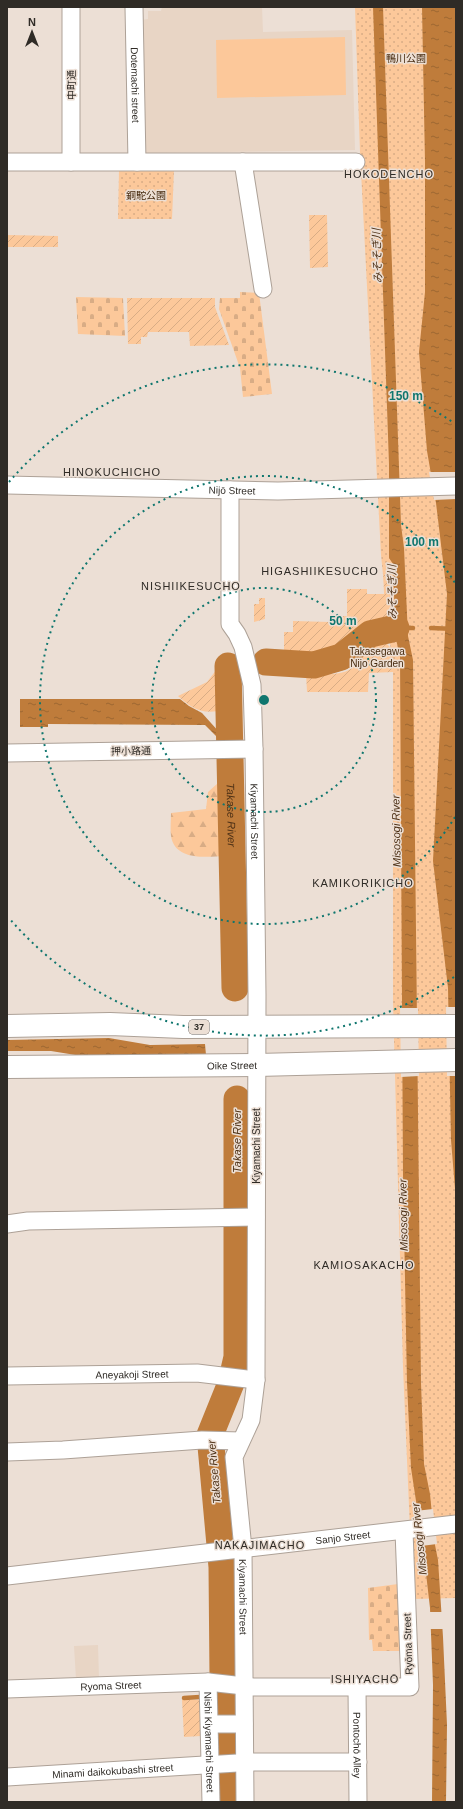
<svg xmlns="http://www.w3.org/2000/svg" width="463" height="1809" font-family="Helvetica,'Noto Sans JP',sans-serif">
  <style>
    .built { fill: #e8d5c5 }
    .grass { fill: url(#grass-dots) }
    .forest { fill: url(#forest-firs) }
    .cemetery { fill: url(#cemetery-stones) }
    .garden { fill: url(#garden-furrows) }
    .pitch { fill: #fcc89a }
    .water { fill: url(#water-ripples) }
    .pier { fill: #ecdfd5 }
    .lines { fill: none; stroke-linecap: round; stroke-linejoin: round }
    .stream { stroke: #bf7c3b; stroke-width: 4.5 }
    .river { stroke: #bf7c3b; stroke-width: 27 }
    .minor-casing { stroke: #ada197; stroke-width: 19 }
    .major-casing { stroke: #ada197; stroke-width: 24 }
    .minor { stroke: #fff; stroke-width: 17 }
    .major { stroke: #fff; stroke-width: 22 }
    .ring { fill: none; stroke: #0f766e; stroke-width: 2; stroke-dasharray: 2 4 }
    .labels { text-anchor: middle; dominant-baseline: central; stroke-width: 3; stroke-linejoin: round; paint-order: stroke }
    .shield { fill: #ecdfd5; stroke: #68615a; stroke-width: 1 }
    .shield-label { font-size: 9px; font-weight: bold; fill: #2f2b26 }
    .park-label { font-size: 10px; fill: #462a0e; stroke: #ecdfd5 }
    .street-label { font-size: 10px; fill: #2f2b26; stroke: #ecdfd5 }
    .neighbourhood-label { font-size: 11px; letter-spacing: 1px; fill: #2f2b26; stroke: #ecdfd5 }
    .water-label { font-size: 11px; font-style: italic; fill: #4e3116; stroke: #ecdfd5 }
    .centre { fill: #0f766e; stroke: #ecdfd5; stroke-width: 2 }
    .ring-label { font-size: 12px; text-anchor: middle; font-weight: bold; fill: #0f766e; stroke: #ecdfd5; stroke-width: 3; stroke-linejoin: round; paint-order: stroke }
  </style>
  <defs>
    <pattern id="grass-dots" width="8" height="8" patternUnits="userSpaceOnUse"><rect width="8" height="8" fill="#fcc89a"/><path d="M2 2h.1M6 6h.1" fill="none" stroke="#d8ac85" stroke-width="1.8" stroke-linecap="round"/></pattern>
    <pattern id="forest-firs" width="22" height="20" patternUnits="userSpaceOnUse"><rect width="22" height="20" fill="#fcc89a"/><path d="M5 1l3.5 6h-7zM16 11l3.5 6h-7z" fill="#d8ac85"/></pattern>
    <pattern id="cemetery-stones" width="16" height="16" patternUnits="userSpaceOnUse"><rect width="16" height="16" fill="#fcc89a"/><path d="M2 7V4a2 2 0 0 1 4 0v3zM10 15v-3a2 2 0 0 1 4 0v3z" fill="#d8ac85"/></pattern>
    <pattern id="garden-furrows" width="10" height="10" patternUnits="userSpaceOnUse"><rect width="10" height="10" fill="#fcc89a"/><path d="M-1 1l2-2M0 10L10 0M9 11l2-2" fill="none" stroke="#d8ac85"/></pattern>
    <pattern id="water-ripples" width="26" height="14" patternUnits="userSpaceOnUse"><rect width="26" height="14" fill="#bf7c3b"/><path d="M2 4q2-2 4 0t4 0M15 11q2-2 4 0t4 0" fill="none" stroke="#9c6631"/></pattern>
  </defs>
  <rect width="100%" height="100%" fill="#ecdfd5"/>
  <path class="built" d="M162,7h100l1,25 89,-2 3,120 -211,3 -3,-133 7,-1v-8h13z
    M98,1645l1,33 -23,1 -2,-33z"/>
  <path class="grass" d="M355,7h101v1591l-43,1 -10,-232 -10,-365v-330l-12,-117 -21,-403z
    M174,170l-2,49h-54l1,-48z"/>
  <path class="forest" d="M218,783l6,2 1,71c-19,1 -50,5 -54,-20 -1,-7 0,-16 0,-23l35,-4 2,-17z"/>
  <path class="cemetery" d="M240,292l19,1 13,101 -29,3 -3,-29 -21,-59 1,-11h20z
    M76,297l47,1 2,38 -47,-2z
    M398,1584l3,67h-28l-1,-11h-3l-1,-52z"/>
  <path class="garden" d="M309,215h18l1,52 -18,1z
    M7,235l51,1v11h-51z
    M127,298h88v9l14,38 -39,1 -1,-14h-41l-1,5h-6v7h-13z
    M383,567h8l1,54 -5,2v4l-15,3 -12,9 -5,-2 -12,6 -13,12 -15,7 -27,-2 -4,-11v-17h9v-11l37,1v-5l17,-1v-27h20v5h17z
    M259,598h6v21l-11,3v-18h5z
    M387,633v11l5,5 1,23 -24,1 -1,19h-61l-1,-19h-15l-1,-7 22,1 6,7c25,1 41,-1 45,-30l9,-7z
    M217,669l1,42c-18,3 -28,-4 -40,-15l29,-14z
    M182,1700h17l2,36 -17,1z"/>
  <path class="pitch" d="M345,37l1,58 -129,3 -1,-58z"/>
  <path class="water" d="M373,7h10l18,518 3,23 4,88 5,24 8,723 3,81 6,30 5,51 3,15 5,77 4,88 -1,77h-14l1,-117 -3,-77 -7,-61 -12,-79 -4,-85 -4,-208 -3,-520 -5,-19c-5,-3 -5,-7 -5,-12l5,-2 -2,-58 -4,-6v-94z
    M422,7h34v1194l-5,-61 -3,-152 -15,-127 14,-267 -11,-91 -9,-52 -8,-99 6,-60v-130z
    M354,640l6,3 -1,11 -6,12c-10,5 -34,13 -39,-1 14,-7 26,-18 40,-25z
    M20,699h160l9,7 13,7 18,20 1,8 -16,-16 -157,-1v3h-28z
    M109,1038l41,7 55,-1 1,11 -112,3 -43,-7h-44v-11z"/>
  <path class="pier" d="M429,472h27v27l-22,1z
    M446,1007h10v69h-9z
    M400,1008h18l1,68 -18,1z
    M433,1509l4,35 -16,2 -6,-35z
    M428,1612h15v17h-15z"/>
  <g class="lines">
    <path class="stream" d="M408,628h5
      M431,628l25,1
      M184,1698l16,-1"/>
    <g class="river">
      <path d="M266,662l48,3 27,-8 29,-23 26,-6"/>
      <path id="s1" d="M228,666l7,322"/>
      <path d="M228,1802l-5,-125 -1,-110 -12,-132 21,-52 6,-26v-258"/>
    </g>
    <defs>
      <g id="minor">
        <path d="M71,7v155"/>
        <path id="s2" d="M134,7l3,155"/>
        <path d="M7,162h349"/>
        <path d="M243,162l20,127"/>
        <path id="s3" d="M7,485l271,6 178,-5"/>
        <path id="s4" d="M230,490v134l7,10 6,13 9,38 2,64 3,245 -1,386 -5,40 -17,37 9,92 2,253"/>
        <path d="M7,753l247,-4"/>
        <path d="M7,1224l21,-3 228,-4"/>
        <path id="s5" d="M7,1376l190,-3 59,7"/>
        <path d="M7,1452l56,-2 139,-10 39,1"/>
        <path id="s6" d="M7,1576l449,-52"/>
        <path id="s7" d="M208,1682l3,120"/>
        <path id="s8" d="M357,1687l1,115"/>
        <path id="s9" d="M7,1689l201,-7 45,5h157l-6,-156"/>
        <path d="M210,1724h34"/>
        <path id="s10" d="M7,1777l247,-15h104"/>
      </g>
      <g id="major">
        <path d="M7,1026l103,-2 73,3 273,-1"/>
        <path id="s11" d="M7,1067l250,-2 199,-5"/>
      </g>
    </defs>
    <use href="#minor" class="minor-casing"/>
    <use href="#major" class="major-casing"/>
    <use href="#minor" class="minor"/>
    <use href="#major" class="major"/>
  </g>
  <g class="ring">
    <circle cx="264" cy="700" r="112"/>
    <path d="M455 817A224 224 0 1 1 455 583"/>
    <path d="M454 977A336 336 0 0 1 9 918M9 482A336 336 0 0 1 454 423"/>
  </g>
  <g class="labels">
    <rect class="shield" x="189" y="1020" width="20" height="14" rx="3"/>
    <g class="shield-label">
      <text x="199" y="1027">37</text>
    </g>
    <g class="park-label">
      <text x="406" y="58">鴨川公園</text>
      <text x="146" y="195">銅駝公園</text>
      <text x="377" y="651">Takasegawa<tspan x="377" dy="12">Nijo Garden</tspan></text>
    </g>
    <g class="street-label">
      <text transform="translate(71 85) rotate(-90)">中町通</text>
      <text stroke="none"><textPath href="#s2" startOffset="78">Dotemachi street</textPath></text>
      <text stroke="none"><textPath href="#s3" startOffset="225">Nijō Street</textPath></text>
      <text transform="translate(131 751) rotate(-1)">押小路通</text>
      <text stroke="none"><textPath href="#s4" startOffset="336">Kiyamachi Street</textPath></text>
      <text stroke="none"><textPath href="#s11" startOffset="225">Oike Street</textPath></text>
      <text transform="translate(256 1146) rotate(-90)">Kiyamachi Street</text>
      <text stroke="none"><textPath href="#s5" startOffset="125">Aneyakoji Street</textPath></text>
      <text stroke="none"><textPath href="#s6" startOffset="338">Sanjo Street</textPath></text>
      <text stroke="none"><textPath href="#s4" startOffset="1116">Kiyamachi Street</textPath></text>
      <text transform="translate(408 1644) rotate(-92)">Ryōma Street</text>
      <text stroke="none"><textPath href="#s9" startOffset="104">Ryoma Street</textPath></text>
      <text stroke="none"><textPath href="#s7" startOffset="60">Nishi Kiyamachi Street</textPath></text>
      <text stroke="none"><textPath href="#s8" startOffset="58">Pontochō Alley</textPath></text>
      <text stroke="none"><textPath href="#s10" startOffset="106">Minami daikokubashi street</textPath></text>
    </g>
    <g class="neighbourhood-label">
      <text x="389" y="174">HOKODENCHO</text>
      <text x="112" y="472">HINOKUCHICHO</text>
      <text x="320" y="571">HIGASHIIKESUCHO</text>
      <text x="191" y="586">NISHIIKESUCHO</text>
      <text x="363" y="883">KAMIKORIKICHO</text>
      <text x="364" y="1265">KAMIOSAKACHO</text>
      <text x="260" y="1545">NAKAJIMACHO</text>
      <text x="365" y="1679">ISHIYACHŌ</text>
    </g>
    <g class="water-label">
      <text transform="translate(377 256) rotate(-92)">みそそぎ川</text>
      <text transform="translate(392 592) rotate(-91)">みそそぎ川</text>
      <text stroke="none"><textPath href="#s1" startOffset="149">Takase River</textPath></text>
      <text transform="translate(396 831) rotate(-91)">Misosogi River</text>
      <text transform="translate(237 1141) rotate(-90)">Takase River</text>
      <text transform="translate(403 1215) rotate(-91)">Misosogi River</text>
      <text transform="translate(214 1472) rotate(-95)">Takase River</text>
      <text transform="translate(419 1539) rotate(-96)">Misosogi River</text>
    </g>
  </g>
  <circle cx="264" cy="700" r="6" class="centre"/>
  <g class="ring-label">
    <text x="406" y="400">150 m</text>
    <text x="422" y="546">100 m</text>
    <text x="343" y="625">50 m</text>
  </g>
  <rect width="463" height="1809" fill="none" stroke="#2f2b26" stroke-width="16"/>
  <g transform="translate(32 32)" stroke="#ecdfd5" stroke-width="3" paint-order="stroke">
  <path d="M0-3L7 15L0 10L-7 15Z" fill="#2f2b26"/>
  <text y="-6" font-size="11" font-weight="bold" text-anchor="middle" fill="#2f2b26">N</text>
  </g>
</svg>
